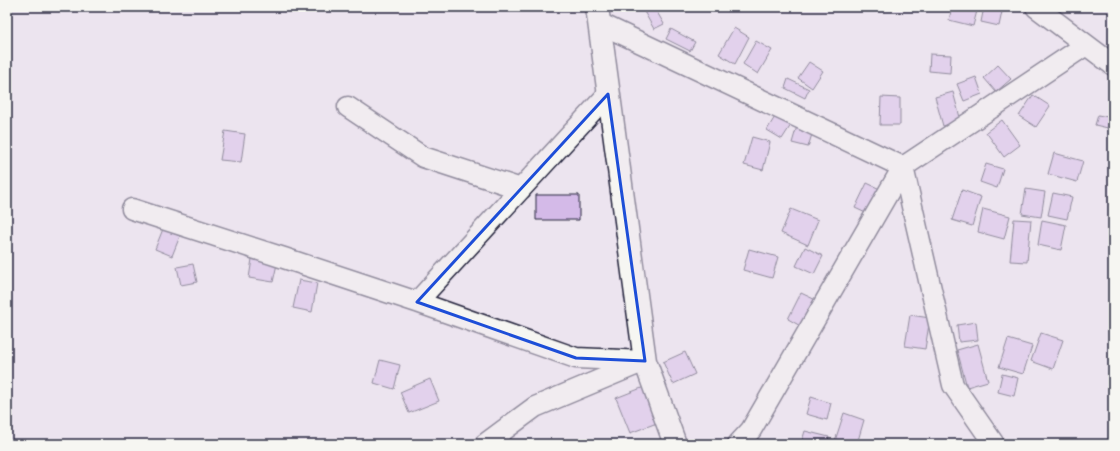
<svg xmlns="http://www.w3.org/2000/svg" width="1120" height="451" font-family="Kalam,sans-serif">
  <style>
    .building { fill: #d4bae8; stroke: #22223b }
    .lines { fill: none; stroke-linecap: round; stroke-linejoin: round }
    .minor-casing { stroke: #22223b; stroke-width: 23 }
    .tertiary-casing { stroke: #22223b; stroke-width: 25 }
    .minor { stroke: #f6f6f2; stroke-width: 20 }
    .tertiary { stroke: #f6f6f2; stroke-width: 22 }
    .marked { fill: none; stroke: #1d4ed8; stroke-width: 3; stroke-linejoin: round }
  </style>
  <rect width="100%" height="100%" fill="#ece4ef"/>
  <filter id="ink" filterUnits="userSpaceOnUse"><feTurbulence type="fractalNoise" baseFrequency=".025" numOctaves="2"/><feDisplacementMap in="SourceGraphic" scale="8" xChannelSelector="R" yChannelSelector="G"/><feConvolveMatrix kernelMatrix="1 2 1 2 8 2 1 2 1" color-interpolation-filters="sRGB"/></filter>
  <g filter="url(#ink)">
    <path class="building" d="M644,7h10l10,17 -10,5 -12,-21z
      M952,7h26l-5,19 -24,-6z
      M984,7h19l-4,19 -18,-4z
      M734,28l15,9 -14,27 -16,-10z
      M671,29l24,13 -5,9 -24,-12z
      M756,41l16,9 -14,24 -15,-10z
      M930,54l21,1 -1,18 -21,-2z
      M809,62l14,9 -11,17 -14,-10z
      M998,65l13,14 -15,13 -12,-14z
      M976,77l6,17 -18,7 -7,-17z
      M788,79l21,10 -4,9 -20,-10z
      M953,92l8,29 -18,5 -8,-29z
      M1033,95l17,11 -14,21 -17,-11z
      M881,97l19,1v27h-20z
      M776,115l15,10 -9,14 -15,-9z
      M1098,115l15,3 -1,11 -17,-4z
      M1002,120l18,25 -16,12 -18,-25z
      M797,126l16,5 -5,16 -16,-4z
      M225,131l20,3 -4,28 -21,-2z
      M752,137l18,5 -7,28 -19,-5z
      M1054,153l29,8 -6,21 -29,-8z
      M986,164l17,5 -6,19 -17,-6z
      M867,183l15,7 -12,25 -15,-7z
      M1026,189l19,3 -4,25 -19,-3z
      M962,190l19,7 -9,29 -20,-6z
      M1053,193l19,4 -5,22 -19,-4z
      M536,195h43v25h-43z
      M791,209l27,11 -10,25 -27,-12z
      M983,209l27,7 -6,23 -26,-7z
      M1014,219l17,1 -4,42 -17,-1z
      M1042,220l24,5 -5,25 -23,-5z
      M163,229l17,7 -8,20 -17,-7z
      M805,247l18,9 -9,18 -18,-8z
      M749,249l29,8 -6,21 -29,-8z
      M252,259l25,5 -4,18 -24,-4z
      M193,264l4,18 -16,3 -4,-18z
      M299,280l18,3 -5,29 -19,-4z
      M801,293l17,8 -14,27 -16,-9z
      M910,315l20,3 -5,31 -20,-3z
      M976,322l2,18 -19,2 -2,-17z
      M1041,333l22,7 -10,29 -22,-8z
      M1008,339l24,7 -9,28 -24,-7z
      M978,344l10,37 -21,6 -10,-37z
      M685,352l10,22 -22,10 -10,-22z
      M380,360l20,5 -6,24 -20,-6z
      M1002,374l16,4 -4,18 -16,-4z
      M430,379l9,22 -30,12 -9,-21z
      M644,387l13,36 -27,10 -14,-35z
      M811,397l20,6 -4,17 -21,-6z
      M844,413l20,7 -7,24h-23z
      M805,431l24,6 -2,7h-26z"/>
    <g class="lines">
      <defs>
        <path id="minor" d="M1036,7l77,58
          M599,23l304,144
          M348,107l75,50 98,32
          M903,167l50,218 41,59
          M132,209l152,49 133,44 159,56 69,3
          M417,302l191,-208
          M485,444l50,-37 105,-44
          M738,444l13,-14 152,-263 183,-122"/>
        <path id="tertiary" d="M597,7l48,354 30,83"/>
      </defs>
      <use href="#minor" class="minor-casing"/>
      <use href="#tertiary" class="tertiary-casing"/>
      <use href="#minor" class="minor"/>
      <use href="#tertiary" class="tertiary"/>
    </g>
  </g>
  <path d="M0 0H1120V451H0ZM608,94l37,267 -69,-3 -159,-56z" fill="#ece4ef" fill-opacity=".55" fill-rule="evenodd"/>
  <path class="marked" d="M608,94l37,267 -69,-3 -159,-56z"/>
  <rect width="1120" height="451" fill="none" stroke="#f6f6f2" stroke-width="24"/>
  <rect x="12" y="12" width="1096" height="427" fill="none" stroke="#22223b" stroke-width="1.5" filter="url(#ink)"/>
</svg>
